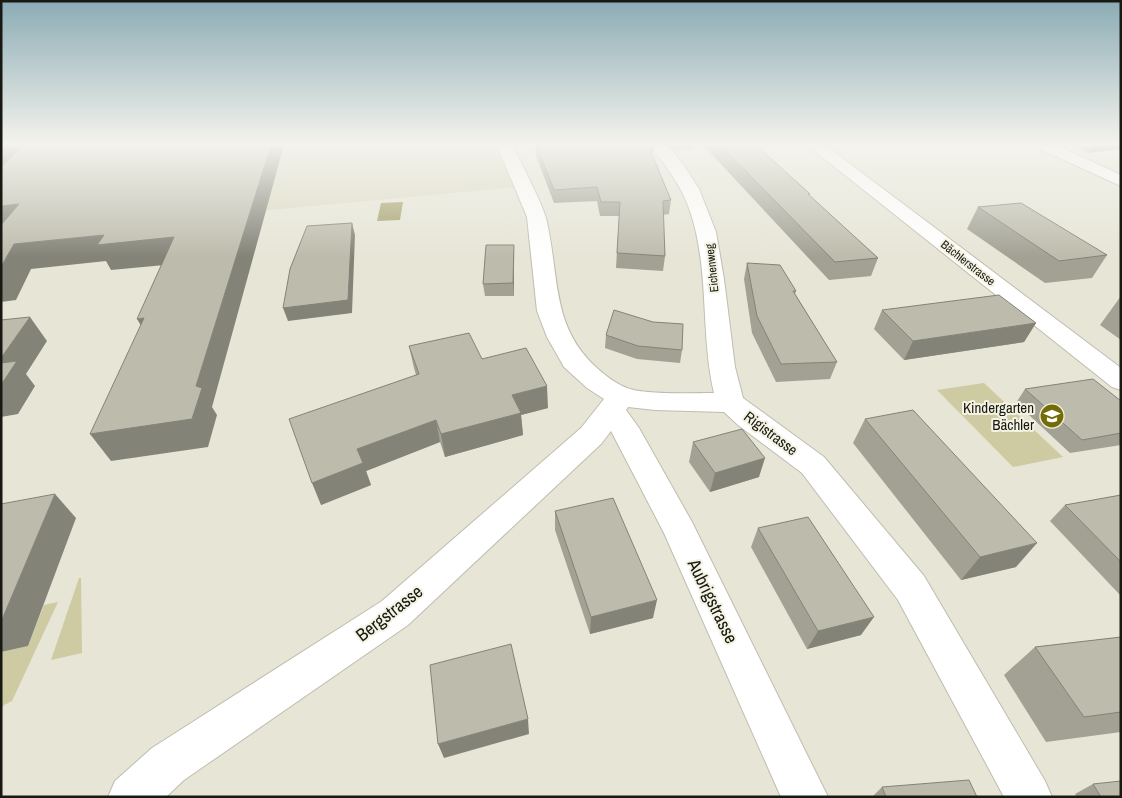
<svg xmlns="http://www.w3.org/2000/svg" width="1122" height="798" font-family="'Archivo Narrow',sans-serif">
  <style>
    .built { fill: #dad9c2 }
    .green { fill: #cecba2 }
    .water { fill: #a19d68 }
    .lines { fill: none; stroke-linecap: round; stroke-linejoin: round }
    .minor-casing { stroke: #bebdae; stroke-width: 2 }
    .minor { fill: #fff; fill-rule: evenodd }
    .wall { fill: #a2a194 }
    .shaded-wall { fill: #848378 }
    .building { fill: #bcbbac; stroke: #848378 }
    .labels { text-anchor: middle; dominant-baseline: central; stroke-width: 4; stroke-linejoin: round; paint-order: stroke }
    .far-street-label { font-size: 12px; fill: #191913; stroke: #f4f3e3 }
    .poi-label { font-size: 15px; fill: #191913; stroke: #f4f3e3; text-anchor: end }
    .street-label { font-size: 15px; fill: #191913; stroke: #f4f3e3 }
    .near-street-label { font-size: 18px; fill: #191913; stroke: #f4f3e3 }
  </style>
  <rect width="100%" height="100%" fill="#e6e5d6"/>
  <path class="built" d="M56,145h446l17,42 -518,48z"/>
  <path class="green" d="M984,383l79,74 -50,10 -76,-77z
    M79,578h2l1,75 -31,7z
    M58,602l-46,99 -8,4 -3,5v-58l27,-6 16,-41z"/>
  <path class="water" d="M403,202l-3,18 -23,1 4,-18z"/>
  <g class="lines">
    <defs>
      <path id="minor" d="M497,145h16c9,21 27,53 33,73 14,57 4,109 52,151 8,7 18,15 29,19 18,7 66,5 87,5 -14,-60 -4,-123 -24,-182 -8,-25 -24,-44 -39,-66h16l16,19 16,25 17,43 8,47 11,88 8,31 81,59 100,119 121,205 7,16h-48l-106,-197 -96,-127 -64,-48 -14,-13 -69,-2 -27,-3 -2,3 13,18 53,94 136,275h-47l-117,-264 -53,-102 -10,13 -193,181 -224,155 -18,17h-58l7,-16 37,-33 230,-147 199,-173 23,-29 -17,-11 -23,-21 -17,-30 -10,-26 -10,-94z
        M807,145h18l296,223v22l-9,-3z
        M1035,145h21l65,30v11l-83,-38z"/>
    </defs>
    <use href="#minor" class="minor-casing"/>
    <use href="#minor" class="minor"/>
  </g>
  <path class="wall" d="M535,145h119v7h-3l20,48 -2,14 -6,1 2,41 -2,15 -47,-3 3,-52h-19l-3,-15 -43,2 -18,-47z
    M669,145h24l-1,4 -18,1z
    M703,145h53l54,49 -1,1 69,63 -7,18 -42,4z
    M1071,145h50l-33,8z
    M978,207l129,48 -15,23 -47,5 -78,-54z
    M514,245v51h-29l-2,-12z
    M747,263l49,28 -1,3 42,68 -7,17 -54,3 -24,-49 -8,-54z
    M1121,296v44l-21,-15z
    M882,310l154,13 -12,19 -120,18 -30,-31z
    M606,335l76,15 -2,13 -43,-4 -32,-11z
    M409,346l73,13 66,49 -27,7 2,20 -78,22 -5,-15 -74,29 5,14 -50,20 95,-130 -2,-7z
    M1025,389l96,12v44l-51,8 -54,-50z
    M865,419l151,148 -55,13 -108,-137z
    M693,442l66,35 -49,15 -21,-30z
    M1121,495v101l-71,-75 15,-16z
    M555,511l98,107 -63,16 -35,-104z
    M758,528l103,107 -54,14 -56,-102z
    M1121,637v95l-75,10 -42,-67 31,-28z
    M1093,784l28,13h-44l-2,-3z
    M882,787l95,10h-105z"/>
  <path class="shaded-wall" d="M1,145h34l-34,34z
    M271,145h13l-72,262 5,8 -9,32 -97,14 -21,-27 106,-48z
    M1093,145h28v4l-33,4z
    M19,204l-18,29v-27z
    M352,223l3,12 -3,78 -64,8 -5,-13z
    M104,235l70,2 12,26 -75,7 -5,-9 -75,8 -15,31 -15,2v-35l13,-23z
    M514,245v51l-1,-13z
    M30,317l17,24 -21,33 9,12 -17,28 -17,3v-59z
    M144,318l9,28 -16,-27z
    M1036,323l-12,19 -120,18 9,-19z
    M547,386l1,22 -27,7 2,20 -78,22 -4,-23 71,-39z
    M436,420l4,22 -74,29 5,14 -50,20 -9,-22 45,-34z
    M765,458l-6,19 -49,15 5,-19z
    M55,494l21,24 -48,128 -27,6v-30z
    M1037,543l-21,24 -55,13 19,-23z
    M657,600l-4,18 -63,16 1,-17z
    M874,617l-13,18 -54,14 11,-18z
    M528,719l1,15 -85,24 -6,-14z"/>
  <path class="building" d="M24,145h247l-75,241 6,2 -10,31 -102,15 54,-116 -7,1 37,-82 -77,8 7,-10 -90,9 -13,23v-42l18,-21 -18,2v-39z
    M536,145h112l23,55 -8,1 2,55 -48,-3 3,-51h-19l-4,-15 -43,3z
    M720,145h36l54,49h-2l70,64 -43,4z
    M1021,203l86,52 -48,6 -81,-54z
    M352,223l-4,77 -65,8 7,-39 17,-43z
    M486,245h28l-1,38 -30,1z
    M747,263l33,2 16,26h-3l44,71 -56,2 -24,-48z
    M999,295l37,28 -123,18 -31,-31z
    M614,310l39,12 30,2 -1,26 -44,-4 -32,-11z
    M30,317l-29,41v-38z
    M469,333l13,26 44,-11 21,38 -35,9 9,18 -80,21 -5,-14 -79,29 6,14 -51,20 -23,-64 130,-45 -10,-28z
    M17,361l-16,24v-22z
    M1093,379l28,22v32l-39,7 -57,-51z
    M913,410l124,133 -57,14 -115,-138z
    M742,429l23,29 -50,15 -22,-31z
    M55,494l-54,128v-118z
    M1121,495v67l-56,-57z
    M613,498l44,102 -66,17 -36,-106z
    M808,517l66,100 -56,14 -60,-103z
    M1121,637v75l-37,5 -49,-70z
    M511,644l17,75 -90,25 -8,-79z
    M969,780l8,17h-91l-4,-10z
    M1121,781v16h-20l-8,-13z"/>
  <linearGradient id="sky" x2="0" y2="1"><stop stop-color="#8babb5"/><stop offset="0.56" stop-color="#f4f3ed"/><stop offset="1" stop-color="#f4f3ed" stop-opacity="0"/></linearGradient>
  <rect width="1122" height="257" fill="url(#sky)"/>
  <defs>
    <symbol id="school-disc" viewBox="-11 -11 22 22"><circle r="9.5" fill="#746c07" stroke="#f4f3e3"/><path d="M0-5L7-2L0 1L-7-2ZM-4 1L0 2.5L4 1V4Q0 6-4 4Z" fill="#fff"/></symbol>
  </defs>
  <g fill-rule="evenodd">
    <use href="#school-disc" x="1038" y="402" width="28" height="28"/>
  </g>
  <g class="labels">
    <g class="far-street-label">
      <text transform="translate(968 263) rotate(38)">Bächlerstrasse</text>
      <text transform="translate(712 268) rotate(-96)">Eichenweg</text>
    </g>
    <g class="poi-label">
      <text x="1034" y="407">Kindergarten<tspan x="1034" dy="17">Bächler</tspan></text>
    </g>
    <g class="street-label">
      <text transform="translate(771 433) rotate(37)">Rigistrasse</text>
    </g>
    <g class="near-street-label">
      <text transform="translate(713 601) rotate(64)">Aubrigstrasse</text>
      <text transform="translate(389 613) rotate(-38)">Bergstrasse</text>
    </g>
  </g>
  <rect width="1122" height="798" fill="none" stroke="#191913" stroke-width="5"/>
</svg>
